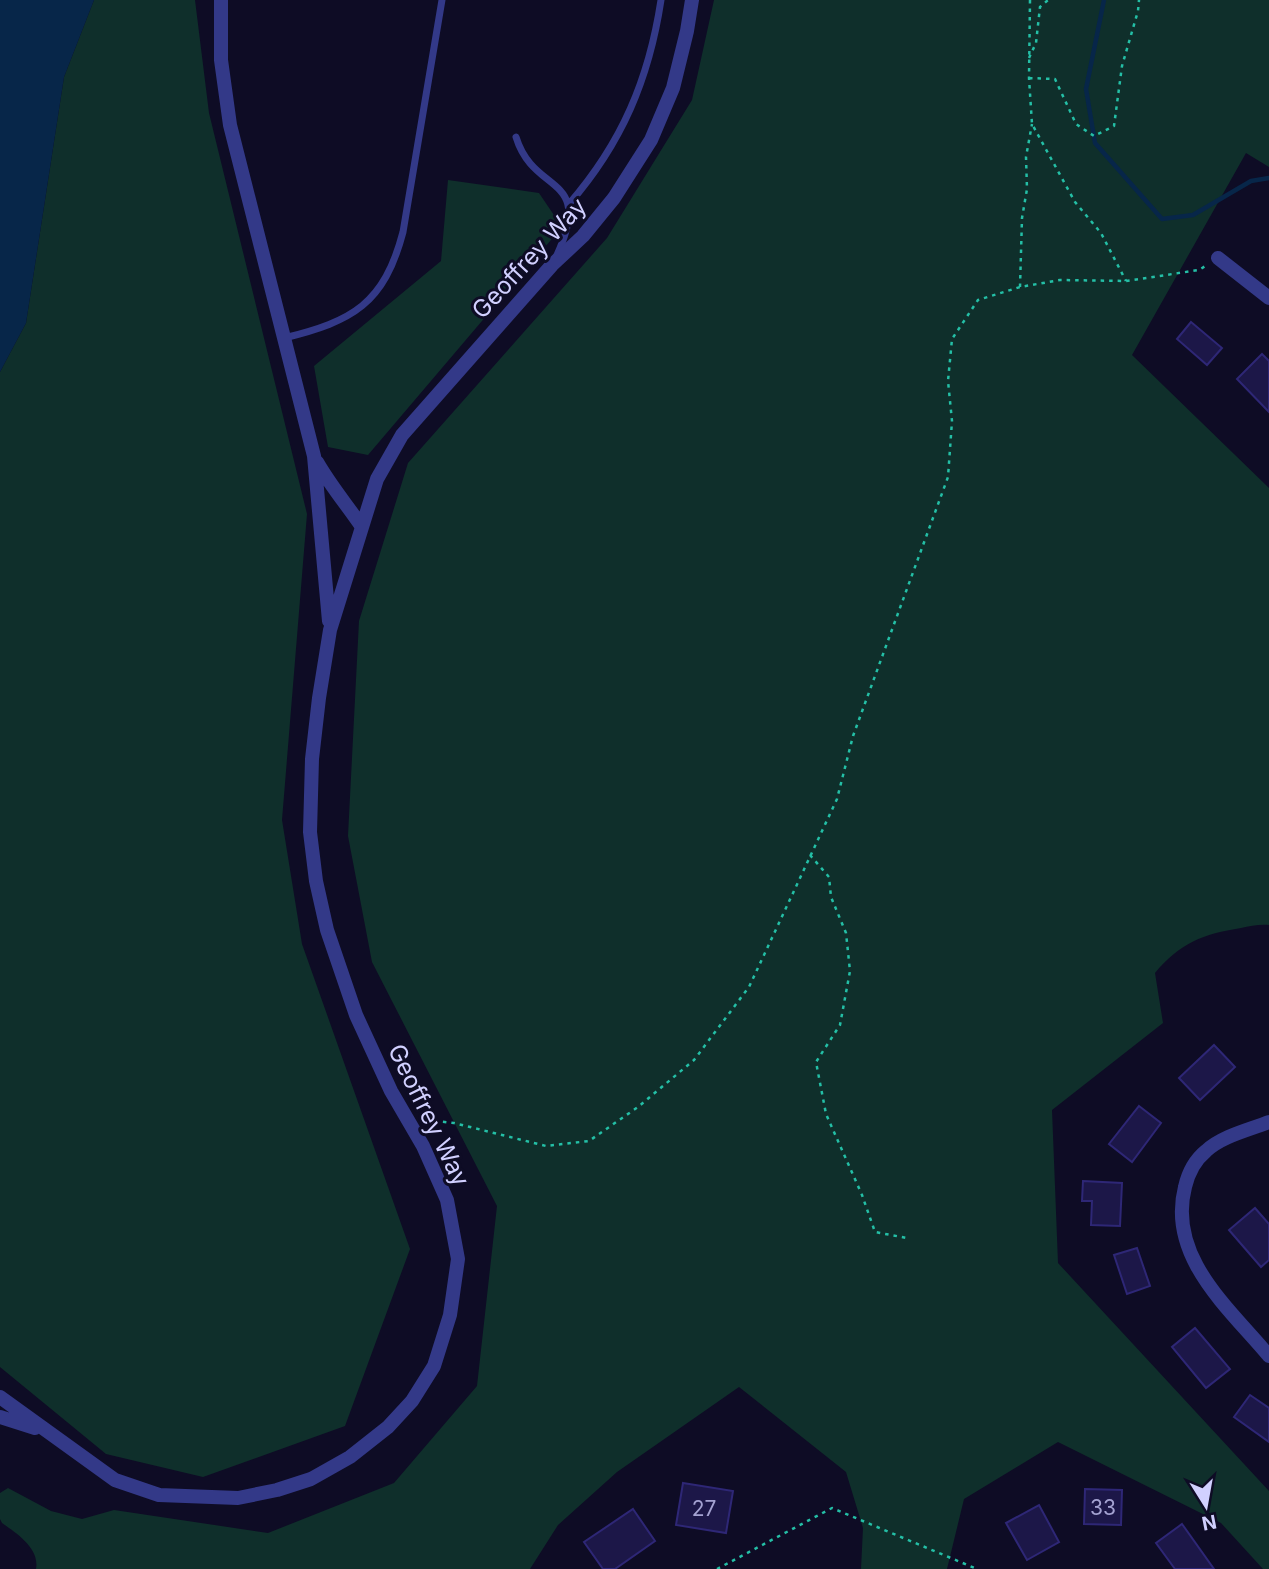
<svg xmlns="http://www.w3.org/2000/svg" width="1269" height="1569" font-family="Inter,sans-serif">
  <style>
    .green { fill: #0f2f2b }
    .water { fill: #072649 }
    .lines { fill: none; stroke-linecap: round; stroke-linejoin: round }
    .stream { stroke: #072649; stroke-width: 4.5 }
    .building { fill: #1c1748; stroke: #2e2776; stroke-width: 2 }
    .path { stroke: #24bfa6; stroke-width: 2.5; stroke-dasharray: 3.5 5; stroke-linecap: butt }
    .lane { stroke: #333988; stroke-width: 7 }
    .street { stroke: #333988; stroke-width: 14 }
    .labels { text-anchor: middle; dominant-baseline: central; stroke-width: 6; stroke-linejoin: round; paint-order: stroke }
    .number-label { font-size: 21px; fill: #a4a2d1 }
    .street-label { font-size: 24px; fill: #d1d0ff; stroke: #0e0c25 }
  </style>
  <rect width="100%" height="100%" fill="#0e0c25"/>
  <path class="green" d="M94,0h101l14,113 98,401 -25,306 20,124 108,305 -65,177 -142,51 -97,-23 -106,-87v-995l26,-49 38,-246z
    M714,0h555v167l-23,-14 -114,202 137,133v437c-9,-1 -19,1 -28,3 -38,6 -61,15 -86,45l8,50 -111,87 6,153 211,228v78h-6l-42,-46 -163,-81 -94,57 -17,70h-86l2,-41 -17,-56 -107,-85 -122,85 -59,53 -28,44h-494c4,-21 -20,-36 -34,-46l-2,-4v-26l8,-5 43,23 31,8 32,-9 154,23 126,-50 83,-97 20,-180 -125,-244 -24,-126 11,-215 49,-158 199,-225 85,-138z
    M448,180l91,13 23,34 -194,228 -40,-8 -14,-81 127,-105z"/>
  <path class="water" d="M0,0h94l-30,77 -38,246 -26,49z"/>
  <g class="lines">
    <path class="stream" d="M1104,0l-18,89 9,54 67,76 31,-4 58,-34 18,-3"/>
  </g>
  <path class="building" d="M1191,322l31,26 -15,17 -30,-26z
    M1262,354l7,7v51l-32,-33z
    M1214,1045l21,22 -35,33 -21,-22z
    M1139,1106l22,17 -29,39 -23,-18z
    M1083,1181l39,2 -2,43 -29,-1 1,-24h-10z
    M1255,1208l14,16v36l-8,7 -32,-37z
    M1137,1248l13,38 -23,8 -13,-39z
    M1195,1328l35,41 -24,19 -34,-41z
    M1250,1395l19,13v34l-35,-25z
    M683,1483l50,8 -7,42 -50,-8z
    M1085,1489l37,1 -1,35 -37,-1z
    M1039,1505l20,37 -32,18 -21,-37z
    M633,1509l22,32 -40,28h-12l-19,-27z
    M1182,1524l32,45h-39l-19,-26z"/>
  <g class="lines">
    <path class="path" d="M1030,0l-1,78 3,46 43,78 26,31 25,48
      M1029,58l7,-15 4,-36 8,-7
      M1029,78l26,1 21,45 18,12 20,-10 8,-60 16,-55 1,-11
      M1020,287l2,-69 5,-29 -1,-32 6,-33
      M810,855l19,22 2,20 15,36 4,38 -10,54 -24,37 10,52 36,81 13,37 32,6
      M426,1120l28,3 92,23 43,-5 49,-34 56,-47 55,-73 88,-188 16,-63 95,-259 4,-56 -4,-40 4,-42 26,-39 42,-13 40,-7 66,1 73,-11 8,-5
      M717,1569l115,-61 145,61"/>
    <path class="lane" d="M516,137c18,59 78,36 41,118
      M569,204c53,-61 80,-125 92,-204
      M284,338c69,-17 100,-34 119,-106l39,-232"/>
    <path class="street" d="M221,0v60l9,65 84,331 15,165
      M1218,258l51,40
      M317,462c13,23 30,43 45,65
      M1269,1122c-20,8 -47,14 -63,29 -11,9 -18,23 -21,36 -18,70 44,121 84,169
      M0,1397l115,83 44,15 79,3 39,-8 34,-11 39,-22 38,-30 24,-26 22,-35 16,-51 8,-56 -11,-59 -24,-54 -32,-55 -35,-76 -29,-85 -11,-49 -6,-49 2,-73 7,-61 11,-68 47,-151 25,-44 150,-170 31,-29 31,-38 37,-58 22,-52 14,-57 5,-31
      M0,1417l35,11"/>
  </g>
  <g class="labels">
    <g class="number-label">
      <text x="1103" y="1507">33</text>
      <text x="704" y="1508">27</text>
    </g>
    <g class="street-label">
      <text transform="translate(529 258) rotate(-47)">Geoffrey Way</text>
      <text transform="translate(429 1115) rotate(64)">Geoffrey Way</text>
    </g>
  </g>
  <g transform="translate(1206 1506) rotate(169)" stroke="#0e0c25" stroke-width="5" paint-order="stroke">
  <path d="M0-5L12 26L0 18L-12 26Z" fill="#d1d0ff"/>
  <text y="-10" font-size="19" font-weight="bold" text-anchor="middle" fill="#d1d0ff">N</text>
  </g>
</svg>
